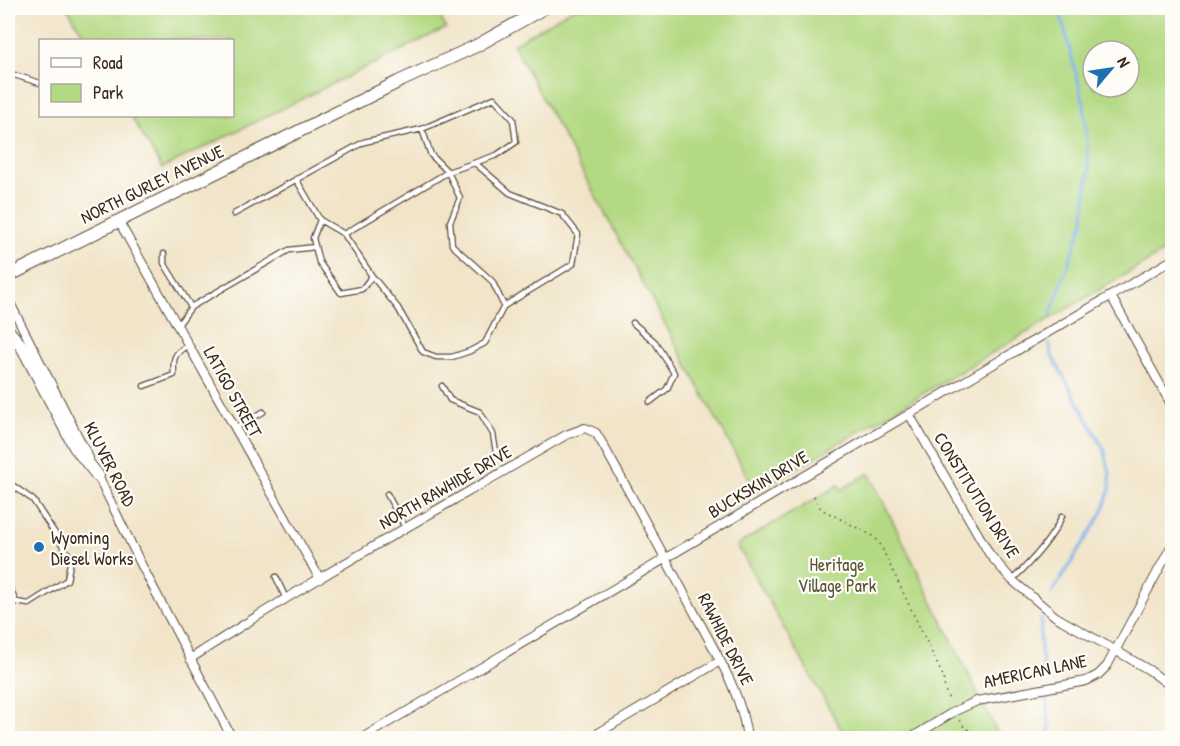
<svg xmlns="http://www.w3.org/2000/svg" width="1180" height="746" font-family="'Patrick Hand',sans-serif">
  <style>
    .green { fill: #b3d982; stroke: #778250; stroke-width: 1.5; fill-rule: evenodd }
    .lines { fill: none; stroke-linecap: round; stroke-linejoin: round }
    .stream { stroke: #7eb1eb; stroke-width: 3 }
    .lane-casing { stroke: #564638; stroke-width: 7 }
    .street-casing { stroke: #564638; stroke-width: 10 }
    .secondary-casing { stroke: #564638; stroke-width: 14 }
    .path { stroke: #564638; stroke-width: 1.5; stroke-dasharray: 1.5 4.5; stroke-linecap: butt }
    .lane { stroke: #fff; stroke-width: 4.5 }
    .street { stroke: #fff; stroke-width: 8 }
    .secondary { stroke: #fff; stroke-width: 12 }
    .poi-dot { fill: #1f6fb2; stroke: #fdfcf7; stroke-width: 2 }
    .labels { text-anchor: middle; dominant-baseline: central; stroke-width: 4.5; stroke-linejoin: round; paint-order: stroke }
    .street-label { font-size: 18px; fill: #3b2a1e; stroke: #fdfcf7 }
    .poi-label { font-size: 18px; fill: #3b2a1e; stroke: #fdfcf7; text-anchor: start }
    .park-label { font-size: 18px; fill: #595637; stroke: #fdfcf7 }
  </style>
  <rect width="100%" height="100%" fill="#fdfcf7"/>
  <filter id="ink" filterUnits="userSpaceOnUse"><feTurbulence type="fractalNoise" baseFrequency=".0167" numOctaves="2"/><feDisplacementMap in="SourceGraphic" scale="12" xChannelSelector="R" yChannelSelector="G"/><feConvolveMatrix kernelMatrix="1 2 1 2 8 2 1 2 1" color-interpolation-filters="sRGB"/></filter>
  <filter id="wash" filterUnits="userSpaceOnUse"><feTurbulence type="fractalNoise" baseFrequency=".008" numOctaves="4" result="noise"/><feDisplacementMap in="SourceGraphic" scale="24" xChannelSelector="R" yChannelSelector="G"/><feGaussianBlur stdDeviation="1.35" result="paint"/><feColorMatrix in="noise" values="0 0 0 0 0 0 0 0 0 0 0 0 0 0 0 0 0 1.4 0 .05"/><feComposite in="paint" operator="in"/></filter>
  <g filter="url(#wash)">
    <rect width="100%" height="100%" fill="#f1e4c8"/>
    <path class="green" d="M67,8h368l11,20 -284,140 -31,-52h101v-76h-145z
      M574,8h598v239l-416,245 -243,-448zM1093,51h36v36h-36z
      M869,473l131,265h-154l-109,-193 102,-60 2,5z"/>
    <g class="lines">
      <path class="stream" d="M1050,316l34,-96 5,-52 -5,-64 -25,-96
        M1050,344l1,10 53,95 6,24v17l-8,23 -50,80
        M1041,619l-1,22 4,32
        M1047,698l3,34 -1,6"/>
    </g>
  </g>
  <g filter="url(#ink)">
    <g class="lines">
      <defs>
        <path id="lane" d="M8,73l32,10
          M475,163l35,30 52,21 16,20 -5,30 -69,42
          M296,179l24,41 24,14 28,42 -10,13 -21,4 -22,-31 -6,-24 7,-18
          M234,214l130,-72 58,-13 72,-31 19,21 3,23 -19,13 -49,17 -104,62
          M164,254v9l27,44
          M372,276l26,32 25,44 13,5h16l18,-6 15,-8 19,-37 -12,-25 -40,-36 -2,-23 10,-24 -12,-26 -17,-17 -9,-26
          M633,323l22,19 19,31 -7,16 -17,13
          M178,325l13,-18 98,-57 26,-3
          M144,386l30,-11c-1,-17 -1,-21 14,-30
          M442,386l8,14 30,12 13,22 3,18
          M235,428l28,-16
          M8,482l25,18 38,58 -4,22 -38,24 -13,-2 -8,-17
          M387,494l19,35
          M276,577l10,22
          M1012,580c19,-18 40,-40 50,-64"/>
        <path id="street" d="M118,220l202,359
          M1111,296l61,110
          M8,299l81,159
          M909,414l81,141 22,25 44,37 59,33 34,20 23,17
          M96,472l46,94 90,172
          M190,659c122,-80 250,-150 376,-224l19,-7 11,5 6,10c31,56 62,112 92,169 21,40 48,81 53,126
          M362,738l625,-370 185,-108
          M590,738l130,-77
          M911,738l44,-27 22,-10 109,-20 12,-6 9,-9 65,-121"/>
        <path id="secondary" d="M8,276l390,-194 78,-36 68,-38
          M8,331l15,17 52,99 23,29"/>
      </defs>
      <use href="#lane" class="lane-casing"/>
      <use href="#street" class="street-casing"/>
      <use href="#secondary" class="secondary-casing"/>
      <path class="path" d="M814,496l7,13 54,28 5,7 63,132 2,14 5,12
        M960,720l4,7 18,11"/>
      <use href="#lane" class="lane"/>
      <use href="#street" class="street"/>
      <use href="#secondary" class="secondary"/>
    </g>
  </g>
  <circle class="poi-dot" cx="39" cy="547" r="6"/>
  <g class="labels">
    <g class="street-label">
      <text transform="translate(152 184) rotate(-26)">NORTH GURLEY AVENUE</text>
      <text transform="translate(233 392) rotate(61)">LATIGO STREET</text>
      <text transform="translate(110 464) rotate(63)">KLUVER ROAD</text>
      <text transform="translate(758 484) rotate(-31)">BUCKSKIN DRIVE</text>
      <text transform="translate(445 487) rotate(-30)">NORTH RAWHIDE DRIVE</text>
      <text transform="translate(977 495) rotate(58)">CONSTITUTION DRIVE</text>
      <text transform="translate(726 639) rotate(63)">RAWHIDE DRIVE</text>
      <text transform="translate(1035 671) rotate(-12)">AMERICAN LANE</text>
    </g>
    <g class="poi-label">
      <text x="51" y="537">Wyoming<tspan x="51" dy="21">Diesel Works</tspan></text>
    </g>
    <g class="park-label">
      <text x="837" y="564">Heritage<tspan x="837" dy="21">Village Park</tspan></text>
    </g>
  </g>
  <rect width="1180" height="746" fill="none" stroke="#fdfcf7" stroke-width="30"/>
  <rect x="39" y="39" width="195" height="78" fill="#fdfcf7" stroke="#afa8a0" stroke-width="1.5"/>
  <rect x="51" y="58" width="30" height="9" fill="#ffffff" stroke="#afa8a0" stroke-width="1.5"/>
  <text x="93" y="69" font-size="18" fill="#3b2a1e">Road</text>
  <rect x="51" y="84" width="30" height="18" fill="#b3d982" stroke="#afa8a0" stroke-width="1.5"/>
  <text x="93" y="99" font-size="18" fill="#3b2a1e">Park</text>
  <g transform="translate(1111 69) rotate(61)"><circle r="28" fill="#fdfcf7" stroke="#afa8a0" stroke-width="1.5"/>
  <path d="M0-4.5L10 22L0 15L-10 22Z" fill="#1f6fb2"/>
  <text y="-9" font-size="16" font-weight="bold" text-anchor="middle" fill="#3b2a1e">N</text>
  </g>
</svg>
